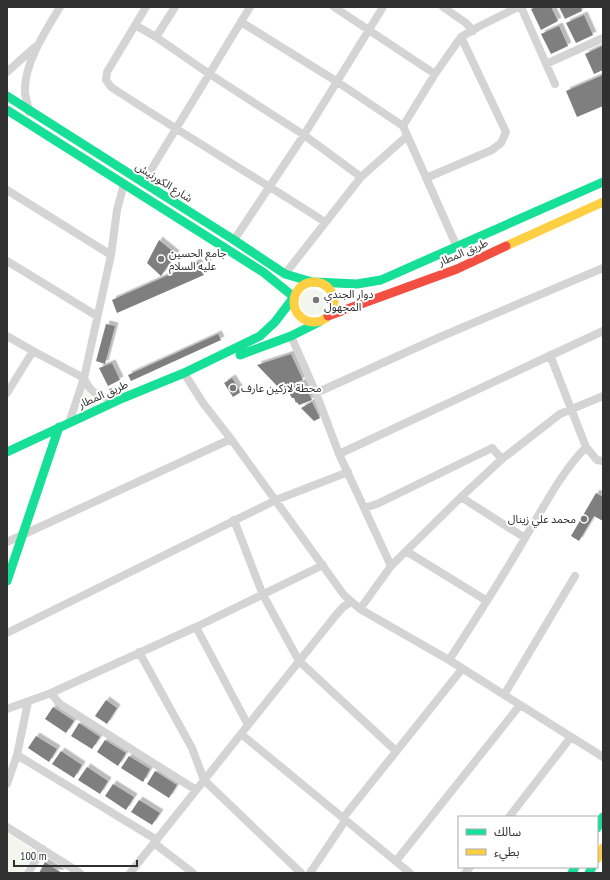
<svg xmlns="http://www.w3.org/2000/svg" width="610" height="880" font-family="'PT Sans Narrow','Noto Sans Arabic',sans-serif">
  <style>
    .green { fill: #f3f6ec }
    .building { fill: #7f7f7f; filter: url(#shadow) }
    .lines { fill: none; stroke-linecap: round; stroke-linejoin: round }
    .street { stroke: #d4d4d4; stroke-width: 8 }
    .fast { stroke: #16e098; stroke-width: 9 }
    .slow { stroke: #ffcf43; stroke-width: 9 }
    .jam { stroke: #f24e42; stroke-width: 9 }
    .poi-dot { fill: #787878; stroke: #fff; stroke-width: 1.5 }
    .labels { text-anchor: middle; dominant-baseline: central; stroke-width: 4; stroke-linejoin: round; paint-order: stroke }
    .street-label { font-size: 11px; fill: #303030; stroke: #fff }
    .poi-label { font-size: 11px; fill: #303030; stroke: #fff; text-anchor: start }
  </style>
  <defs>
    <filter id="shadow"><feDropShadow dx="3.5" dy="-3.5" stdDeviation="0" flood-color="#0004"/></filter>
  </defs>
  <rect width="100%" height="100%" fill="#fff"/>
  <path class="green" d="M300 302a13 13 0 1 1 26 0a13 13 0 1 1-26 0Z
    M85,388l5,8 9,6 -20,9z
    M7,833l29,18 -14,22h-15z"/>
  <path class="building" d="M536,7h15l7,14 -17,9 -10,-21z
    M559,7h22l1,4 -17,8z
    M584,15l9,20 -17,8 -10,-20z
    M559,26l9,20 -17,8 -10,-20z
    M602,46l1,24 -9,4 -9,-20z
    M603,75v31l-26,11 -11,-26z
    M159,240l17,14 -15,22 -14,-13z
    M198,262l6,13 -87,38 -5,-13z
    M106,324l9,2 -10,38 -9,-3z
    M218,334l3,6 -90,41 -3,-6z
    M291,354l12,26 -23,9 -23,-24z
    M112,363l8,17 -12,6 -9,-18z
    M232,378l9,14 -8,5 -9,-14z
    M303,382l9,18 -13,5 -2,-3 -1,1 -2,-5h-2l-5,-9z
    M312,402l8,16 -6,3 -13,-13z
    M596,493l7,4v24l-9,-5 -15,25 -8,-5z
    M106,700l11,8 -10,16 -12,-8z
    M53,707l21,14 -8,12 -21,-14z
    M79,723l21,14 -8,12 -21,-13z
    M36,736l21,13 -8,13 -21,-14z
    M105,740l21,13 -8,13 -21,-14z
    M61,751l21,14 -8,13 -22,-14z
    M129,756l21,13 -7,13 -22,-14z
    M87,767l21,14 -8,13 -22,-14z
    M155,771l22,14 -8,13 -22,-14z
    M113,784l21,13 -8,13 -21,-14z
    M139,800l21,13 -8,12 -21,-13z
    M45,862l17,11h-23z"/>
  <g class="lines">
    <path class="street" d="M146,7l-39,65 -1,8 5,7c70,46 143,89 214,135
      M334,7l101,67
      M443,7l23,16 7,8
      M521,7l34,77
      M241,22l95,59 67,45 54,121
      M135,25l21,12 52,36 96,62 57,42
      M156,37l19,-30
      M546,64l57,-26
      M7,72l28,-25
      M29,112c-1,-6 -3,-13 -4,-19 -2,-28 21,-63 35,-86
      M403,126l32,-52 26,-37 19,-11 38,-19
      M426,178l66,-28 9,-7 5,-11 -45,-95
      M143,183l107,-176
      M7,190l104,65
      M234,240l70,-105 79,-128
      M7,261l90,55
      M285,274l76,-97 46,-41
      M7,336l26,15 51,27c7,16 15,20 32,20
      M291,336l25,57 23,61 52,112
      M550,355l36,92 11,13 6,1
      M184,373l19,30 28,36 113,156 16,14 89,51 154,97
      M7,393l26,-42
      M316,393l124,-56 163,-69
      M69,423l15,-45 27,-123 6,-45 7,-26
      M339,454l264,-123
      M461,497l64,41
      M364,508l13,-4 115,-56 10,11
      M234,520l29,75 36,66 97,90
      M7,542l224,-103
      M406,551l81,50
      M360,609l31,-43 70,-69 41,-38 58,-45 43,-18
      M196,627l52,98
      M7,633l269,-133 72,-28
      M139,652l53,96 12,32 97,93
      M449,660c26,-40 52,-80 76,-122 19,-31 35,-64 61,-91
      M51,693l7,9 5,4 133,84
      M504,695l71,-119
      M7,709l44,-16 145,-66 127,-62
      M241,734l169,139
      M17,755l140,85
      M7,784l10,-29 11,-53
      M509,817l62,-80
      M343,818l119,-149
      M7,827l73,46
      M154,843l39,30
      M396,861l124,-156
      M28,873l15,-24
      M130,873l206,-258 7,-8 8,-5
      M310,873l35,-52
      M465,873l5,-6"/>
    <path class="fast" d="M7,96l227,144 51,34 27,8
      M7,110l256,162 31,25
      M315,282l42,2 24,-4 222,-98
      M240,355l51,-19 28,-14
      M7,452l116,-54 61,-25 76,-37 15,-14 19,-25
      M7,581l52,-154
      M597,828l6,-11
      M572,873l3,-6
      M589,873l3,-6"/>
    <path class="slow" d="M506,246l97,-44
      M294 302a20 20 0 1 1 40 0a20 20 0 1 1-40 0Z
      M597,859l6,-11"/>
    <path class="jam" d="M328,316l129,-47 49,-23"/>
  </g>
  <g class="poi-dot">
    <circle cx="161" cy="259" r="4"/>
    <circle cx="316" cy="300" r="4"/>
    <circle cx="233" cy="388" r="4"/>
    <circle cx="584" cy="519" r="4"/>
  </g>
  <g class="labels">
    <g class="street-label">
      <text transform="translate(164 182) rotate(32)">شارع الكورنيش</text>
      <text transform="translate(463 252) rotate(-23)">طريق المطار</text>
      <text transform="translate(103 394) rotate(-24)">طريق المطار</text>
    </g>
    <g class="poi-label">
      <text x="169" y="253">جامع الحسين<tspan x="169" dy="13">عليه السلام</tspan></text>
      <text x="324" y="294">دوار الجندي<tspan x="324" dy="13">المجهول</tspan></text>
      <text x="241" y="388">محطة لازكين عارف</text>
      <text x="576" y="519" text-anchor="end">محمد علي زينال</text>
    </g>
  </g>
  <rect width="610" height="880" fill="none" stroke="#303030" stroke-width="16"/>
  <rect x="458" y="816" width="140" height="52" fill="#ffffff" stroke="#acacac"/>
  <rect x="466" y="829" width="20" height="6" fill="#16e098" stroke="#acacac"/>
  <text x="494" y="836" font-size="12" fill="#303030">سالك</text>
  <rect x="466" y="849" width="20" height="6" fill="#ffcf43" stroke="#acacac"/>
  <text x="494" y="856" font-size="12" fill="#303030">بطيء</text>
  <path d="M14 860v6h123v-6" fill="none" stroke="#303030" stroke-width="2"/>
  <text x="20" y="860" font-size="12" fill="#303030" stroke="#ffffff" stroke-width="3" paint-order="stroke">100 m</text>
</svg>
